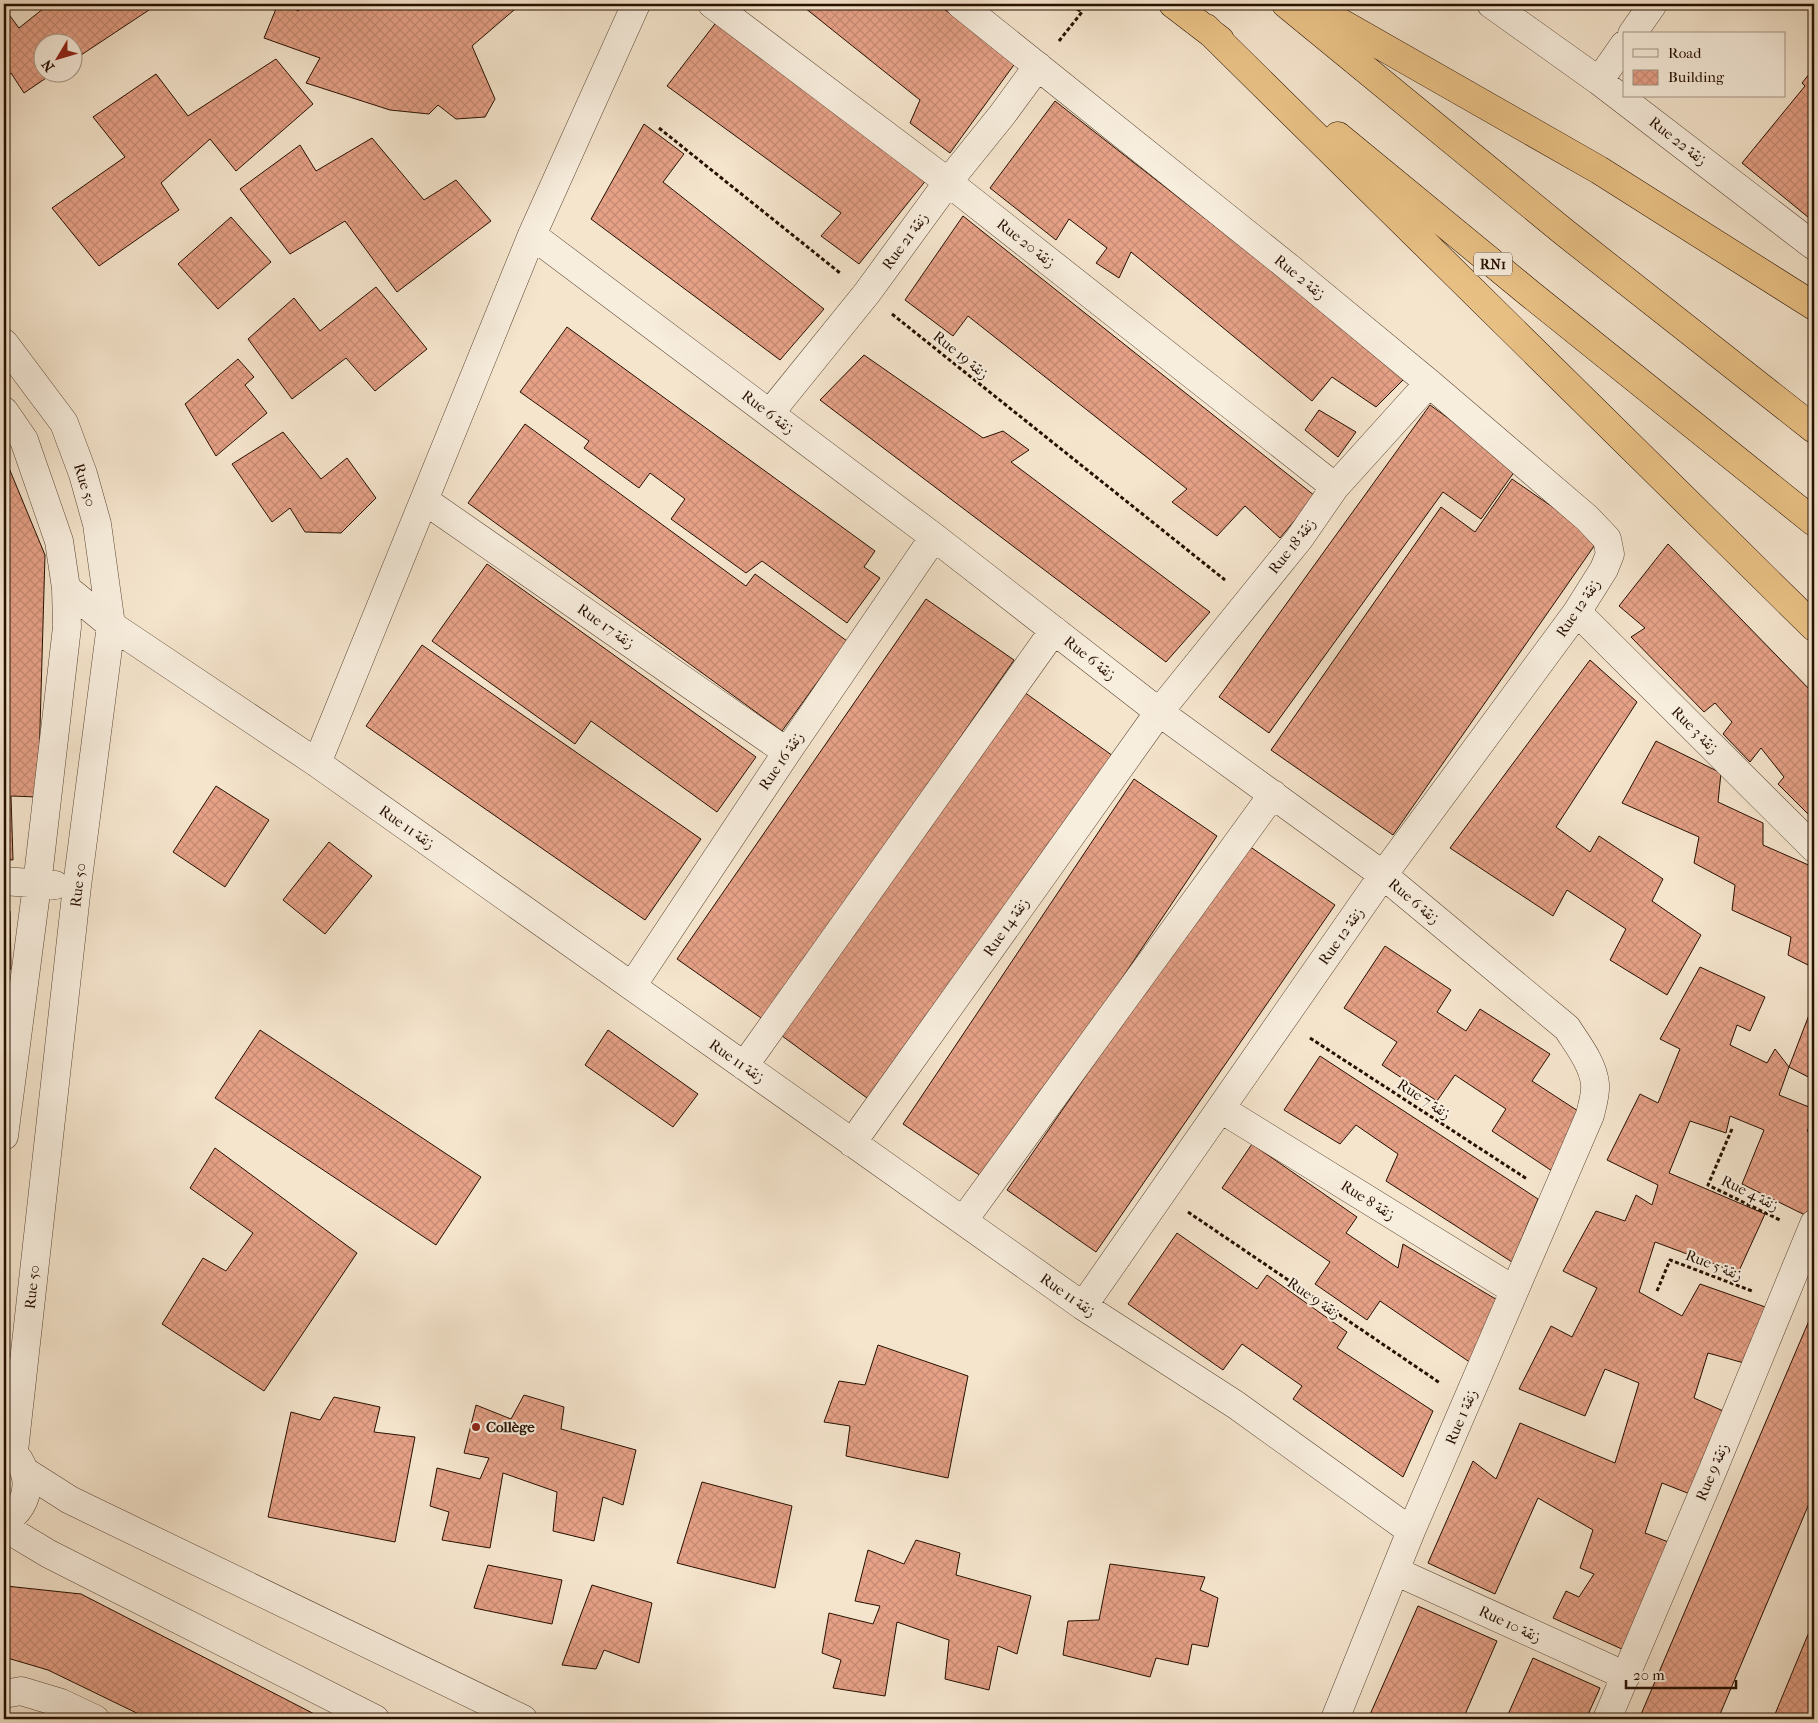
<svg xmlns="http://www.w3.org/2000/svg" width="1818" height="1723" font-family="'IM FELL French Canon',Amiri,serif">
  <style>
    .building { fill: url(#building-cross-hatch); stroke: #271000 }
    .lines { fill: none; stroke-linecap: round; stroke-linejoin: round }
    .street-casing { stroke: #5a4533; stroke-width: 29 }
    .highway-casing { stroke: #271000; stroke-width: 29 }
    .path { stroke: #271000; stroke-width: 3; stroke-dasharray: 4 2.5; stroke-linecap: butt }
    .street { stroke: #f8eede; stroke-width: 28 }
    .highway { stroke: #eac286; stroke-width: 28 }
    .poi-dot { fill: #8f2418; stroke: #f8eede; stroke-width: 2 }
    .labels { text-anchor: middle; dominant-baseline: central; stroke-width: 4; stroke-linejoin: round; paint-order: stroke }
    .shield { fill: #f8eede; stroke: #665343; stroke-width: 1 }
    .shield-label { font-size: 14px; font-weight: bold; fill: #271000 }
    .street-label { font-size: 15px; fill: #271000; stroke: #f8eede }
    .poi-label { font-size: 15px; font-weight: bold; fill: #271000; stroke: #f8eede; text-anchor: start }
  </style>
  <defs>
    <pattern id="building-cross-hatch" width="8" height="8" patternUnits="userSpaceOnUse" patternTransform="scale(1.25)"><rect width="8" height="8" fill="#e6a187"/><path d="M0 0l8 8M0 8l8-8" fill="none" stroke="#c58a73"/></pattern>
  </defs>
  <rect width="100%" height="100%" fill="#f5e5cd"/>
  <filter id="stains"><feTurbulence type="fractalNoise" baseFrequency=".004" numOctaves="4"/><feColorMatrix values="0 0 0 0 .2 0 0 0 0 .09 0 0 0 0 .02 0 0 0 .5 -.17"/></filter>
  <radialGradient id="worn" r=".72"><stop offset=".6" stop-color="#630" stop-opacity="0"/><stop offset="1" stop-color="#630" stop-opacity=".3"/></radialGradient>
  <path class="building" d="M49,4h109l-86,57v-19h-30v30h13l-31,21 -13,-20 -7,6v-71l15,20z
    M278,4h9l11,7 6,-7h217l-49,42 23,53 -10,18 -29,2 -18,-14 -9,9 -39,-4 -84,-27 14,-25 -56,-20z
    M800,4h137l79,58 -66,91 -40,-30 10,-23z
    M718,20l209,159 -68,85 -38,-28 20,-23 -174,-127z
    M276,59l37,45 -77,67 -26,-32 -49,44 18,27 -80,56 -47,-58 73,-51 -32,-40 63,-43 32,42z
    M1814,68v154l-72,-59 63,-77 -3,-3z
    M1055,101l352,275 -31,31 -44,-30 -20,24 -181,-149 -12,26 -23,-15 11,-15 -38,-29 -13,21 -66,-52z
    M644,124l40,30 -21,28 161,127 -44,51 -189,-141z
    M372,138l52,62 32,-20 35,41 -94,71 -52,-71 -55,33 -50,-65 60,-44 16,26z
    M963,216l352,280 -35,42 -35,-32 -28,30 -45,-34 15,-13 -219,-173 -15,20 -48,-36z
    M231,217l40,45 -53,47 -40,-45z
    M376,287l51,62 -52,42 -29,-33 -54,41 -44,-60 46,-41 26,33z
    M567,327l308,224 -11,16 16,11 -33,45 -85,-62 -16,12 -75,-54 14,-20 -35,-26 -11,15 -55,-40 5,-7 -69,-49z
    M864,355l119,83 20,-7 26,19 -18,12 199,150 -44,50 -346,-262z
    M238,359l16,18 -9,8 22,28 -51,43 -31,-52z
    M1430,405l87,63 -36,51 -38,-27 -174,241 -50,-36z
    M1319,410l37,22 -18,25 -33,-27z
    M525,424l221,162 9,-12 92,67 -65,90 -314,-228z
    M283,432l38,47 26,-21 29,40 -35,35 -36,-1 -15,-24 -18,14 -40,-58z
    M4,456l41,99 -7,242 -27,-1 2,64 -9,-1z
    M1512,479l87,60 -206,296 -122,-85 170,-243 34,25z
    M1668,544l146,150v126l-36,-36 6,-7 -23,-29 -11,14 -27,-28 9,-12 -17,-19 -11,9 -73,-75 14,-9 -26,-22z
    M487,564l269,193 -39,55 -126,-91 -16,23 -143,-103z
    M926,599l88,61 -250,360 -87,-61z
    M422,645l279,194 -56,81 -279,-194z
    M1590,660l47,42 -81,125 34,25 9,-16 64,43 -11,22 49,34 -34,60 -57,-35 16,-31 -59,-39 -14,26 -103,-68z
    M1024,692l89,64 -246,342 -89,-65z
    M1656,741l65,32 -3,29 45,21v22l50,22 -3,27 4,2v72l-26,-13 3,-18 -59,-27 3,-25 -41,-22 5,-26 -77,-34z
    M1134,779l83,57 -230,344 -84,-56z
    M216,786l53,34 -44,67 -52,-35z
    M329,842l43,34 -47,58 -42,-34z
    M1246,844l89,61 -239,347 -89,-62z
    M4,910l6,1 1,58h-7z
    M1385,946l66,44 -14,22 29,19 14,-22 70,45 -18,27 46,30 -26,60 -60,-40 14,-22 -51,-34 -18,26 -55,-36 15,-23 -53,-34z
    M1700,967l65,30 -15,34 -13,-6 -7,20 37,18 8,-14 14,18 -10,28 35,14v8l-7,14 7,3v76l-3,8 -69,-34 22,-54 -34,-14 -4,17 -36,-12 -21,52 96,41 -27,59 -83,-31 -16,50 43,24 18,-32 71,25 -27,54 -36,-10 -14,45 36,16 -35,82 -33,-13 -17,50 26,10 -47,107 -71,-32 13,-27 13,6 15,-23 -14,-6 13,-38 -55,-32 -43,96 -67,-31 45,-102 23,18 24,-56 95,40 24,-80 -34,-14 -20,47 -66,-27 32,-63 21,11 25,-49 -34,-17 33,-60 29,10 11,-26 16,10 6,-20 -51,-25 33,-66 18,9 22,-54 -20,-10z
    M1814,1002v78l-25,-13z
    M260,1030l221,147 -45,68 -221,-147z
    M608,1030l90,64 -25,33 -88,-62z
    M1320,1056l218,143 -26,63 -126,-81 12,-27 -42,-29 -16,19 -56,-34z
    M1252,1144l105,73 -11,16 52,35 5,-24 96,57 -28,62 -91,-62 -13,19 -52,-36 15,-22 -108,-74z
    M215,1148l142,105 -93,138 -102,-67 41,-66 23,13 27,-38 -63,-45z
    M1177,1233l80,56 10,-14 80,57 -10,16 96,63 -30,66 -110,-78 9,-13 -60,-42 -19,26 -95,-66z
    M1814,1309v183l-96,227h-79z
    M878,1345l90,31 -20,102 -102,-22 4,-30 -26,-4 15,-41 26,4z
    M524,1395l40,12 -3,22 75,21 -13,55 -20,-8 -9,44 -41,-10 4,-39 -54,-19 -13,75 -48,-8 7,-28 -19,-6 7,-38 43,11 9,-21 -25,-5 12,-48 35,14z
    M334,1397l46,10 -6,25 41,5 -20,105 -127,-25 23,-105 29,8z
    M702,1482l90,24 -17,82 -98,-25z
    M916,1540l44,13 -4,22 75,21 -14,58 -19,-8 -9,44 -44,-11 4,-39 -52,-18 -12,74 -52,-8 8,-28 -19,-7 7,-40 44,11 7,-18 -25,-5 13,-51 36,14z
    M1110,1564l95,13 -5,13 18,8 -10,49 -16,-3 -4,21 -32,-7 -6,19 -87,-22 5,-34 31,-1z
    M488,1565l74,15 -10,44 -78,-16z
    M592,1585l60,18 -13,60 -35,-13 -8,19 -34,-4z
    M6,1586l75,8 243,125h-175l-101,-49 -44,-13v-70z
    M1418,1606l79,35 -34,78h-95z
    M1814,1620v99h-41z
    M1533,1658l67,30 -14,31h-80z
    M17,1716l13,3h-18z"/>
  <g class="lines">
    <defs>
      <path id="street" d="M712,4l236,178 387,305
        M960,4l332,266 137,113 158,135 20,21 3,15 -6,15 -27,43 -194,263 -300,431
        M1491,4l108,77 215,165
        M1632,34l21,-30
        M1599,81l25,-36
        M532,235l402,302 225,175 224,163 184,153c11,17 26,36 28,56 1,10 -3,22 -5,31l-179,416 -76,188
        M4,343l60,80 19,51 14,50 14,101 -34,261 -63,565
        M4,411l20,29 35,101 7,47 1,39 -30,258 -33,251
        M770,413l97,-120 81,-111 54,-67 36,-49
        M424,500l363,252
        M66,588l45,37 206,138 766,543 153,99 175,126
        M1577,612l237,236
        M317,763l215,-528 104,-231
        M4,881l51,4
        M632,986l155,-234 147,-215
        M744,1066l310,-436
        M1221,1109l293,181
        M852,1143l307,-431 140,-173 36,-52 94,-104
        M963,1221l310,-427
        M26,1472l44,28 453,219
        M4,1523c22,-16 30,-38 15,-63
        M4,1527l45,27 326,165
        M1395,1571l231,105
        M4,1694l17,-3 40,12 34,16
        M1607,1719l105,-247 102,-248"/>
      <path id="highway" d="M1173,4l47,36
        M1286,4l278,228 250,197
        M1308,4l291,166 215,136
        M1206,28l608,599
        M1338,136l191,157 285,229"/>
    </defs>
    <use href="#street" class="street-casing"/>
    <use href="#highway" class="highway-casing"/>
    <path class="path" d="M1059,41l23,-29 -13,-8
      M659,128l181,145
      M892,314l333,266
      M1310,1038l217,141
      M1732,1129l-24,56 72,35
      M1188,1212l252,171
      M1657,1291l13,-31 82,31"/>
    <use href="#street" class="street"/>
    <use href="#highway" class="highway"/>
  </g>
  <circle class="poi-dot" cx="476" cy="1427" r="5"/>
  <g class="labels">
    <rect class="shield" x="1474" y="252.5" width="38" height="23" rx="4"/>
    <g class="shield-label">
      <text x="1493" y="264">RN1</text>
    </g>
    <g class="street-label">
      <text transform="translate(1678 141) rotate(38)">Rue 22 زنقة</text>
      <text transform="translate(905 241) rotate(-54)">Rue 21 زنقة</text>
      <text transform="translate(1026 243) rotate(38)">Rue 20 زنقة</text>
      <text transform="translate(1300 277) rotate(39)">Rue 2 زنقة</text>
      <text transform="translate(961 355) rotate(39)">Rue 19 زنقة</text>
      <text transform="translate(768 412) rotate(37)">Rue 6 زنقة</text>
      <text transform="translate(85 485) rotate(73)">Rue 50</text>
      <text transform="translate(1292 546) rotate(-52)">Rue 18 زنقة</text>
      <text transform="translate(1578 608) rotate(-56)">Rue 12 زنقة</text>
      <text transform="translate(606 626) rotate(35)">Rue 17 زنقة</text>
      <text transform="translate(1090 658) rotate(38)">Rue 6 زنقة</text>
      <text transform="translate(1695 730) rotate(45)">Rue 3 زنقة</text>
      <text transform="translate(781 761) rotate(-56)">Rue 16 زنقة</text>
      <text transform="translate(407 827) rotate(35)">Rue 11 زنقة</text>
      <text transform="translate(78 885) rotate(-83)">Rue 50</text>
      <text transform="translate(1414 901) rotate(40)">Rue 6 زنقة</text>
      <text transform="translate(1006 927) rotate(-55)">Rue 14 زنقة</text>
      <text transform="translate(1341 936) rotate(-55)">Rue 12 زنقة</text>
      <text transform="translate(737 1061) rotate(35)">Rue 11 زنقة</text>
      <text transform="translate(1424 1099) rotate(33)">Rue 7 زنقة</text>
      <text transform="translate(1750 1193) rotate(26)">Rue 4 زنقة</text>
      <text transform="translate(1368 1200) rotate(32)">Rue 8 زنقة</text>
      <text transform="translate(1714 1265) rotate(21)">Rue 5 زنقة</text>
      <text transform="translate(32 1287) rotate(-84)">Rue 50</text>
      <text transform="translate(1068 1295) rotate(35)">Rue 11 زنقة</text>
      <text transform="translate(1314 1298) rotate(34)">Rue 9 زنقة</text>
      <text transform="translate(1461 1417) rotate(-67)">Rue 1 زنقة</text>
      <text transform="translate(1712 1472) rotate(-67)">Rue 9 زنقة</text>
      <text transform="translate(1510 1624) rotate(25)">Rue 10 زنقة</text>
    </g>
    <g class="poi-label">
      <text x="486" y="1427">Collège</text>
    </g>
  </g>
  <rect width="1818" height="1723" fill="none" stroke="#f5e5cd" stroke-width="20"/>
  <rect x="5" y="5" width="1808" height="1713" fill="none" stroke="#271000" stroke-width="2.5"/>
  <rect x="10" y="10" width="1798" height="1703" fill="none" stroke="#271000"/>
  <rect x="1623" y="32" width="162" height="65" fill="#f8eede" stroke="#a49585"/>
  <rect x="1633" y="49" width="25" height="8" fill="#f8eede" stroke="#a49585"/>
  <text x="1668" y="58" font-size="15" fill="#271000">Road</text>
  <rect x="1633" y="70" width="25" height="15" fill="url(#building-cross-hatch)" stroke="#a49585"/>
  <text x="1668" y="82" font-size="15" fill="#271000">Building</text>
  <g transform="translate(58 58) rotate(232)"><circle r="24" fill="#f8eede" stroke="#a49585"/>
  <path d="M0-4L9 19L0 12L-9 19Z" fill="#8f2418"/>
  <text y="-8" font-size="14" font-weight="bold" text-anchor="middle" fill="#271000">N</text>
  </g>
  <path d="M1626 1680v8h110v-8" fill="none" stroke="#271000" stroke-width="2.5"/>
  <text x="1633" y="1680" font-size="15" fill="#271000" stroke="#f8eede" stroke-width="4" paint-order="stroke">20 m</text>
  <rect width="100%" height="100%" filter="url(#stains)"/>
  <rect width="100%" height="100%" fill="url(#worn)"/>
</svg>
